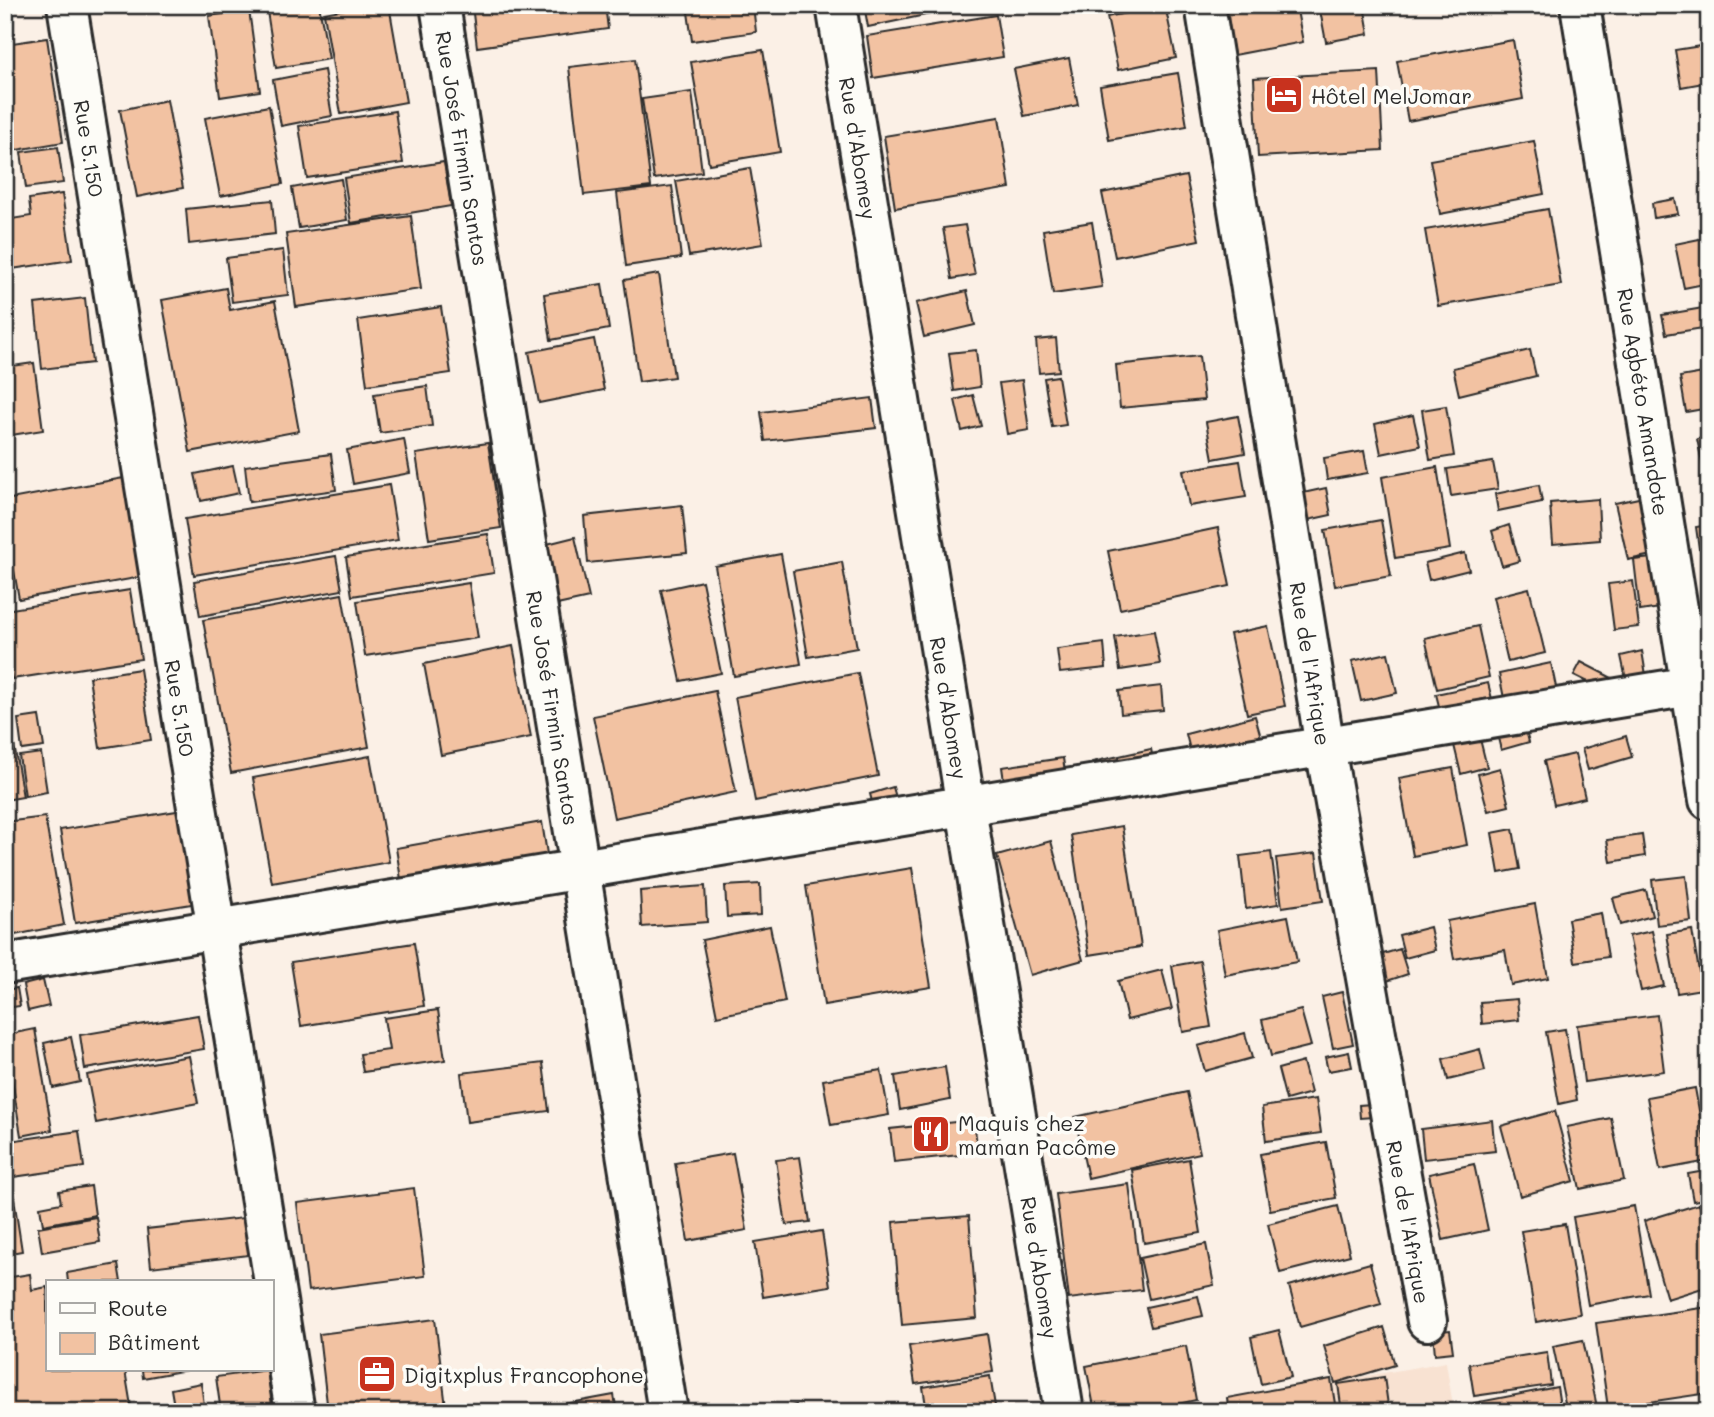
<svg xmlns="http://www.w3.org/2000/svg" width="1714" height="1417" font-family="Mali,sans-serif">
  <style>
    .built { fill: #f8e2d2 }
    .building { fill: #f2c2a2; stroke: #2b2b2b; stroke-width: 2 }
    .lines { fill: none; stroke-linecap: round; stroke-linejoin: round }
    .minor-casing { stroke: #2b2b2b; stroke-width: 44 }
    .minor { stroke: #fdfcf7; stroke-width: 38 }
    .labels { text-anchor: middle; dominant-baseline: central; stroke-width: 7; stroke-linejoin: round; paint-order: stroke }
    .poi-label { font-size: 21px; fill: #2b2b2b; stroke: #fdfcf7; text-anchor: start }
    .street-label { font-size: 21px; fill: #2b2b2b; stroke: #fdfcf7 }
  </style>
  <rect width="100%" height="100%" fill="#fbf0e6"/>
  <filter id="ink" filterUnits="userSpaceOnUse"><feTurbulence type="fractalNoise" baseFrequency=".0143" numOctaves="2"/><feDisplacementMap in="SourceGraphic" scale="14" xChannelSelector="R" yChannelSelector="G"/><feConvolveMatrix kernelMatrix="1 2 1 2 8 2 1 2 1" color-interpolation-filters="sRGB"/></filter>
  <g filter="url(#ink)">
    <path class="built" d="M1446,1362l8,50h-291z"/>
    <path class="building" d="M266,5h53l10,54 -53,9z
      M367,5h22l17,97 -65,12 -17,-101z
      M472,5h133l3,24 -131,18z
      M687,5h66l3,27 -64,9z
      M864,5h109l-105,22z
      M1165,5l11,53 -58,12 -11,-53z
      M1225,5h71l7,37 -69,13z
      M1319,5h45l5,29 -43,8z
      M249,10l11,81 -40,6 -11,-81z
      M996,15l7,42 -130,21 -6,-42z
      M47,38l16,104 -58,10v-108z
      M1513,40l10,59 -115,22 -11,-60z
      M1701,46l1,5 7,-1v32l-28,5 -6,-37z
      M763,50l17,102 -71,12 -18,-102z
      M1069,58l9,47 -54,11 -10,-47z
      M635,59l16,128 -67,8 -15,-128z
      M324,70l8,46 -51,10 -8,-46z
      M1379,71l4,79 -125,7 -4,-79z
      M1178,73l9,53 -78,14 -9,-54z
      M692,92l10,80 -48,7 -12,-80z
      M167,100l16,88 -46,9 -17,-87z
      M269,106l14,78 -63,12 -15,-78z
      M395,111l8,52 -96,15 -8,-52z
      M999,117l11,71 -115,20 -11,-72z
      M1534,141l10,53 -104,20 -10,-54z
      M58,147l5,36 -37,5 -5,-36z
      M444,162l7,44 -100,17 -7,-45z
      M750,168l13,76 -74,12 -13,-75z
      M1186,176l13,64 -84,17 -13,-64z
      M341,179l6,41 -48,8 -7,-40z
      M672,186l9,72 -55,8 -9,-73z
      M62,194l10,66 -67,10v-50l26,-4 -2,-17z
      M1675,199l3,15 -24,4 -2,-15z
      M272,200l3,34 -86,10 -3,-35z
      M1548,209l13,76 -123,21 -13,-76z
      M411,216l10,73 -125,18 -10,-73z
      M1092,222l10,65 -49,7 -10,-64z
      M965,225l10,50 -23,4 -9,-51z
      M1709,237v46l-25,5 -9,-44z
      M283,250l5,45 -56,7 -6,-44z
      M659,274l15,103 -35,5 -15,-102z
      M602,284l7,45 -58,11 -7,-46z
      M226,288l4,22 45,-9 24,130 -109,21 -28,-152z
      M967,291l8,34 -51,12 -8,-34z
      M85,298l7,65 -50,6 -7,-65z
      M441,307l10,66 -84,12 -9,-65z
      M1709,307v20l-43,7 -4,-19z
      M1056,338l3,33 -20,2 -3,-33z
      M594,339l10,51 -65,13 -10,-51z
      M976,350l4,37 -26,4 -5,-38z
      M1530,350l6,26 -77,19 -6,-27z
      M1199,356l5,44 -84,8 -4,-43z
      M34,363l9,67 -38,6v-69z
      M1709,372v36l-23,4 -6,-35z
      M1058,376l8,49 -14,2 -8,-49z
      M1022,380l7,50 -22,4 -8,-51z
      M427,386l5,40 -52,7 -6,-39z
      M973,395l8,31 -19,5 -7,-31z
      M872,398l4,30 -111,13 -4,-29z
      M1446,406l8,50 -24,4 -8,-50z
      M1413,415l7,31 -39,8 -6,-30z
      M1238,416l7,37 -32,6 -7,-37z
      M1709,437v39h-4l-8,-37z
      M404,439l6,34 -57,11 -6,-34z
      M488,443l13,85 -72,11 -13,-85z
      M1364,451l4,22 -41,7 -3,-22z
      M331,454l5,36 -87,12 -4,-36z
      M1240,461l6,36 -57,9 -6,-36z
      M1493,462l5,27 -47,7 -4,-27z
      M233,466l6,27 -38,8 -6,-27z
      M1437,467l13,82 -55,9 -13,-81z
      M129,477l18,99 -128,23 -14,-80v-19z
      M389,485l9,55 -204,35 -9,-56z
      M1539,485l3,17 -44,9 -3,-17z
      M1326,488l5,27 -23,5 -5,-27z
      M1648,496l13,57 -33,7 -13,-57z
      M1598,499l2,41 -47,4 -3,-41z
      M682,505l5,48 -99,10 -4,-47z
      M1381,520l10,56 -56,10 -10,-56z
      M1509,525l10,36 -17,5 -10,-35z
      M1709,525v23l-10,1 -3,-22z
      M1218,528l12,58 -110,23 -12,-58z
      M488,534l6,39 -142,23 -6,-39z
      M575,537l14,61 -32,7 -14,-60z
      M1465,553l4,17 -40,10 -4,-17z
      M781,554l20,110 -67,12 -19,-110z
      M1702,555h7v57z
      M336,556l6,34 -142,26 -6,-35z
      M1661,557l6,50 -27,4 -6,-51z
      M842,562l15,86 -49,9 -15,-86z
      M702,581l19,92 -40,8 -20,-91z
      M1633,581l6,46 -25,3 -6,-46z
      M469,583l9,55 -113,18 -8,-55z
      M1529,588l16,65 -37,9 -15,-65z
      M130,590l11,69 -129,20 -7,-45v-24z
      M342,594l27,153 -138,26 -28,-153z
      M1268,626l17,80 -38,8 -17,-80z
      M1478,626l11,51 -52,12 -12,-51z
      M1154,631l6,33 -40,6 -5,-33z
      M1104,643l2,25 -46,5 -3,-24z
      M513,646l18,91 -90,18 -17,-91z
      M1642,651l4,24 -20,4 -5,-23z
      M1388,653l9,40 -36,8 -9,-40z
      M1581,662l33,17 -6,13 -34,-17z
      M1551,663l6,29 -52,11 -6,-29z
      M140,669l11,71 -51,8 -11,-71z
      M858,673l20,103 -123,25 -20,-104z
      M1488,683l5,20 -52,11 -5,-20z
      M1161,686l2,24 -42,4 -2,-23z
      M715,691l21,101 -122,26 -21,-102z
      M6,698l17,99 -18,3v-101z
      M39,716l5,31 -22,3 -4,-31z
      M1255,716l9,32 -70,18 -8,-32z
      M1524,723l5,19 -28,8 -5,-20z
      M1479,735l8,32 -26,7 -8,-33z
      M1626,736l6,21 -44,13 -6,-21z
      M1151,749l5,25 -59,13 -5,-25z
      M41,753l6,39 -22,4 -6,-40z
      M1575,754l10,44 -31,7 -10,-44z
      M370,756l19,106 -117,21 -19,-105z
      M1063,758l3,21 -61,9 -3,-21z
      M1453,768l14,77 -54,11 -14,-78z
      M1500,768l9,38 -21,5 -10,-37z
      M893,787l4,14 -23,8 -4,-15z
      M195,808l15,93 -135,22 -15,-93z
      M45,817l19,108 -59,12v-115z
      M542,822l7,45 -146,25 -7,-44z
      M1122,826l19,121 -52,8 -18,-120z
      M1513,829l7,40 -21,4 -7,-40z
      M1642,835l3,21 -34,6 -4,-22z
      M1051,841l32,119 -53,15 -33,-119z
      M1271,852l7,52 -32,5 -6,-53z
      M1316,853l7,48 -41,6 -6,-49z
      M912,868l19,119 -107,18 -18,-119z
      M1686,876l5,45 -34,4 -5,-45z
      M760,884l1,31 -34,2 -2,-31z
      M705,886l2,36 -65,5 -2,-36z
      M1646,890l6,26 -32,9 -7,-27z
      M1535,904l13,74 -37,7 -6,-35 -51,9 -7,-38z
      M1601,913l7,44 -33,5 -7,-43z
      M1288,916l9,46 -72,13 -8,-45z
      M770,926l15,76 -68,14 -15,-76z
      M1430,927l5,23 -30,8 -6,-23z
      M1692,930l10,59 -25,4 -10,-59z
      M1652,931l12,55 -23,5 -12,-55z
      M414,943l10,63 -123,20 -10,-64z
      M1400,949l8,25 -27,9 -8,-26z
      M1200,961l11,66 -28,5 -11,-66z
      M1162,970l10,39 -45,11 -9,-39z
      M43,980l6,26 -21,5 -5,-26z
      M17,988l3,18 -15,2v-18z
      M1342,992l11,52 -20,4 -11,-51z
      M1517,999l2,21 -37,4 -2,-22z
      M438,1010l7,50 -82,12 -3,-18 29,-4 -5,-32z
      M1301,1010l10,36 -40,10 -9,-36z
      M198,1015l6,34 -119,20 -5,-34z
      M1657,1015l7,56 -80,11 -7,-57z
      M35,1029l17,101 -31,6 -16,-101z
      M1565,1029l12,71 -18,4 -13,-72z
      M1245,1033l7,25 -47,13 -7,-25z
      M71,1037l9,45 -27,6 -9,-45z
      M1480,1049l5,22 -37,9 -5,-21z
      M1349,1052l3,15 -24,4 -3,-14z
      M189,1056l9,47 -102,20 -9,-48z
      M1303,1062l8,31 -25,7 -8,-31z
      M543,1063l6,48 -82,11 -6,-49z
      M945,1067l5,33 -50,10 -5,-34z
      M881,1070l8,45 -58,10 -8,-45z
      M1695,1088l13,73 -48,9 -13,-73z
      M1187,1092l13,61 -112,25 -13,-61z
      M1316,1099l5,34 -55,8 -4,-34z
      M1385,1103l1,13 -26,2 -1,-13z
      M1555,1111l19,70 -54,15 -19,-70z
      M1611,1118l13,62 -44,9 -13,-62z
      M974,1120l4,33 -84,9 -4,-33z
      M1492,1120l3,31 -71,8 -3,-30z
      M79,1131l5,36 -71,10 -4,-36z
      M5,1140l17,111 -17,3z
      M1326,1142l10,56 -66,12 -10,-56z
      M733,1153l14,77 -59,11 -13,-78z
      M800,1157l10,65 -24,3 -10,-65z
      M1189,1159l12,74 -57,10 -12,-73z
      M1474,1164l14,66 -45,10 -14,-66z
      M1705,1171l4,27 -16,3 -5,-27z
      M1129,1184l13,106 -73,9 -13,-105z
      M91,1186l4,29 -52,10 -3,-18 21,-4 -2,-12z
      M414,1188l11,88 -117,15 -11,-88z
      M1699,1204l10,31v51l-42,13 -23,-78z
      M1338,1206l12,49 -70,18 -12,-49z
      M1634,1206l15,88 -61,11 -15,-88z
      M969,1216l8,102 -75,7 -9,-103z
      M96,1217l4,25 -58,10 -4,-25z
      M252,1217l5,37 -106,13 -4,-38z
      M1565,1224l15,90 -44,8 -15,-91z
      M822,1231l8,55 -67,11 -8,-55z
      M1206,1244l8,41 -65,14 -9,-41z
      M1370,1263l11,41 -81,23 -11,-41z
      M118,1264l3,18h-53l-1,-9z
      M30,1274l2,16 15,-3v83h78l7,42h-122l-5,-26v-108z
      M1198,1296l5,20 -52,11 -5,-20z
      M1709,1307v86l-101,15 -12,-85z
      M435,1319l11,88 -38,5h-80l-9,-78z
      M1384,1327l11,38 -60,18 -11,-37z
      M1279,1330l12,47 -30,7 -10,-47z
      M1450,1330l3,22 -18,2 -2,-22z
      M987,1334l6,38 -78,12 -6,-38z
      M1583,1340l15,72h-31l-14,-66z
      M1186,1346l10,54 -55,12h-46l-9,-46z
      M1547,1352l4,33 -77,11 -5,-32z
      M142,1370h45l-44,8z
      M267,1370l5,35 -51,7 -5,-35z
      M990,1376l6,36h-69l-4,-25z
      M1384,1377l5,35h-47l-4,-28z
      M1331,1379l5,31 -11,2h-96l-2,-14z
      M201,1383l4,29h-30l-4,-23z
      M1557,1387l4,25h-86l-1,-9z
      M614,1395l3,17h-96z
      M796,1405l2,7h-32z"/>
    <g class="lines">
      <defs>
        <g id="minor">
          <path id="s1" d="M67,5l228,1407"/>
          <path id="s2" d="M440,5l228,1407"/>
          <path id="s3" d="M836,5l228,1407"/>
          <path id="s4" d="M1205,5l120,742 102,574"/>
          <path id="s5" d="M1580,5l129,795"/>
          <path d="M5,964l1704,-281"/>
        </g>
      </defs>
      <use href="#minor" class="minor-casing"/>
      <use href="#minor" class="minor"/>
    </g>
  </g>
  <defs>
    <symbol id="hotel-square" viewBox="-11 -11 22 22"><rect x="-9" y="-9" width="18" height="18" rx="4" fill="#c8321e" stroke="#fdfcf7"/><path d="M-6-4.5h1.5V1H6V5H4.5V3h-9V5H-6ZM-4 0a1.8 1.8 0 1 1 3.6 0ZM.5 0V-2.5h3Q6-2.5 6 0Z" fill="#fff"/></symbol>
    <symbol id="restaurant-square" viewBox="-11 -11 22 22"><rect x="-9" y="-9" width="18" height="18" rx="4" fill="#c8321e" stroke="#fdfcf7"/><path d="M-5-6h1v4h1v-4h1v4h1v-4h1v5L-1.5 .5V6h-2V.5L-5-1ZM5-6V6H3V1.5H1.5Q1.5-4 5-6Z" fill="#fff"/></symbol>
    <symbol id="office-square" viewBox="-11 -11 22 22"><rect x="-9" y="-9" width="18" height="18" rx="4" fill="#c8321e" stroke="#fdfcf7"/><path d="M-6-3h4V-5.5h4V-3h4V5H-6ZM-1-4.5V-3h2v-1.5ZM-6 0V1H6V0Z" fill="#fff"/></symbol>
  </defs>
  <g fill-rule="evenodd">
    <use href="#hotel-square" x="1262" y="73" width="44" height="44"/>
    <use href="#restaurant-square" x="909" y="1112" width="44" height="44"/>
    <use href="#office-square" x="355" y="1352" width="44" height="44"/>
  </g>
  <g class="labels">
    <g class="poi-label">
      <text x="1311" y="95">Hôtel MelJomar</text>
      <text x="958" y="1122">Maquis chez<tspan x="958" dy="24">maman Pacôme</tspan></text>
      <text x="404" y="1374">Digitxplus Francophone</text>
    </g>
    <g class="street-label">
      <text stroke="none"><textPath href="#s1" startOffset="145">Rue 5.150</textPath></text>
      <text stroke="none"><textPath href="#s2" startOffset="145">Rue José Firmin Santos</textPath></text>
      <text stroke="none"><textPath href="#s3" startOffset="145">Rue d'Abomey</textPath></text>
      <text stroke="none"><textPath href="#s5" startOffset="402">Rue Agbéto Amandote</textPath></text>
      <text stroke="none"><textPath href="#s4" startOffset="667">Rue de l'Afrique</textPath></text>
      <text stroke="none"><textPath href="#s1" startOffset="712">Rue 5.150</textPath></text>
      <text stroke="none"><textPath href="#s3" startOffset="712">Rue d'Abomey</textPath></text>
      <text stroke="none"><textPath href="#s2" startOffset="712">Rue José Firmin Santos</textPath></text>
      <text stroke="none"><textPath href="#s4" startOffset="1234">Rue de l'Afrique</textPath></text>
      <text stroke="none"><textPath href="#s3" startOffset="1279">Rue d'Abomey</textPath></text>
    </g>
  </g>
  <rect width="1714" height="1417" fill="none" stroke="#fdfcf7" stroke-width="28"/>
  <rect x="14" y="14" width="1686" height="1389" fill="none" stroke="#2b2b2b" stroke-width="2.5" filter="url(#ink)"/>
  <rect x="46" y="1280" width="228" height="91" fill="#fdfcf7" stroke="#a9a8a5" stroke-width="2"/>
  <rect x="60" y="1303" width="35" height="10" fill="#fdfcf7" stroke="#a9a8a5" stroke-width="2"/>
  <text x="108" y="1316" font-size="21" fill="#2b2b2b">Route</text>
  <rect x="60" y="1333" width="35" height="21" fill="#f2c2a2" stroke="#a9a8a5" stroke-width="2"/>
  <text x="108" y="1350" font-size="21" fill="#2b2b2b">Bâtiment</text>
</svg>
